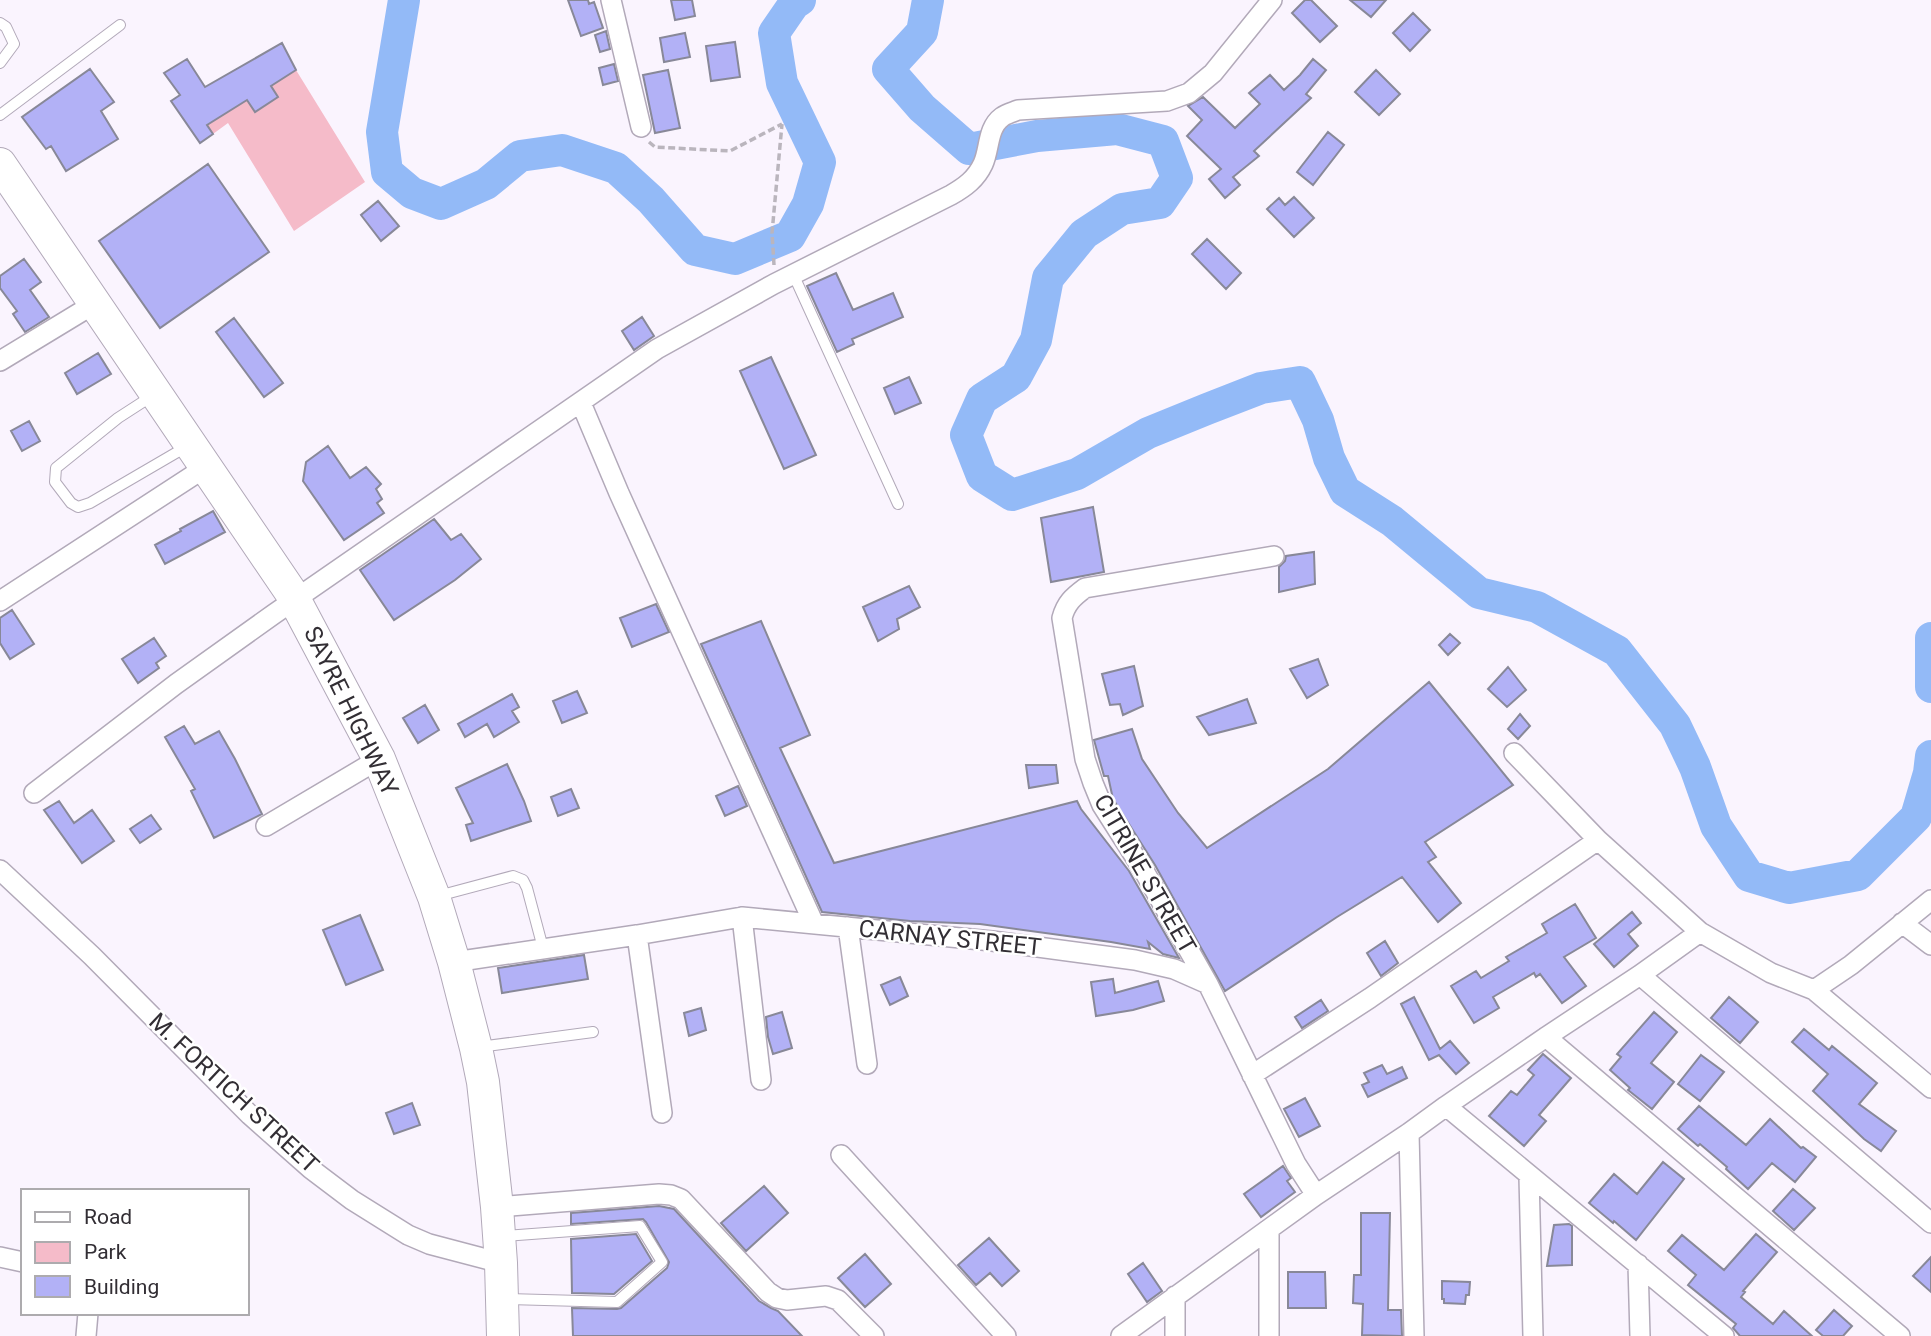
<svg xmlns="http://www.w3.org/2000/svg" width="1931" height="1336" font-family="Roboto,sans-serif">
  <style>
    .green { fill: #f5bbc9 }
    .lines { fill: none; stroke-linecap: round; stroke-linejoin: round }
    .river { stroke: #93baf7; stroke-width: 32 }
    .building { fill: #b2b1f6; stroke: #888898; stroke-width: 2 }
    .service-casing { stroke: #b2a9b9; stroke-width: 12 }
    .minor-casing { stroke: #b2a9b9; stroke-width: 22 }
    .trunk-casing { stroke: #b2a9b9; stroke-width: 34 }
    .path { stroke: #bab5bd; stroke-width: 3.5; stroke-dasharray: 7 3.5; stroke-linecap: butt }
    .service { stroke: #fff; stroke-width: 10 }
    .minor { stroke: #fff; stroke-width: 19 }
    .trunk { stroke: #fff; stroke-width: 32 }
    .labels { text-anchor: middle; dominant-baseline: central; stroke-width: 5; stroke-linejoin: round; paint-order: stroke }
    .street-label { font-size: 24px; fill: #322e34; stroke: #fff }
  </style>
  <rect width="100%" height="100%" fill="#faf4fe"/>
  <path class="green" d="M296,70l69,112 -71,49 -66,-108 -15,11 -28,-42 36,24 26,-16 8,11 22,-13 -6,-12z"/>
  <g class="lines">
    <path class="river" d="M404,0l-22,132 5,40 25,21 29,11 45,-20 34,-28 42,-6 54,18 35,32 44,50 40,9 55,-23 18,-32 12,-42 -38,-79 -8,-50 20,-29 6,-4
      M928,0l-6,32 -34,37 34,39 47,41 68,-13 80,-7 46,12 14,37 -17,25 -38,6 -38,25 -36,44 -12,62 -20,37 -34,22 -16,36 16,41 30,19 65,-21 71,-41 59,-24 54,-21 39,-6 18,38 11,38 16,33 47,30 87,72 58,14 80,44 58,74 20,42 21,59 33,50 40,12 69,-13 58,-58 13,-44 2,-17
      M1931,638v49"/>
  </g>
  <path class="building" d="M568,0h20l1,4 5,-2 9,26 -22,8z
    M671,0h21l3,16 -20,4z
    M1305,0h6l26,26 -17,16 -28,-29z
    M1350,0h36l-15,17z
    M1413,13l17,17 -20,21 -17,-18z
    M606,31l4,18 -10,3 -5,-17z
    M685,33l5,24 -26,5 -4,-24z
    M735,42l5,35 -29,4 -5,-35z
    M282,43l14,27 -25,16 7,11 -23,15 -8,-12 -40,25 6,9 -13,9 -29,-42 9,-6 -16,-22 23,-14 18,28z
    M1313,59l13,11 -20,24 5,4 -57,53 5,5 -26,21 7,8 -15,13 -16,-19 12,-10 -34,-33 15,-16 -14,-14 15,-9 32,31 25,-24 -11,-11 21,-18 14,15 16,-15z
    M614,64l4,17 -15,4 -4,-17z
    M90,69l24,33 -13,9 17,28 -52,32 -15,-25 -5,3 -24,-32z
    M668,70l12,58 -25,5 -12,-58z
    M1376,70l24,24 -21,21 -24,-23z
    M1328,132l16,13 -31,40 -16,-13z
    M208,164l61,88 -109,76 -61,-87z
    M1294,197l20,21 -20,19 -27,-28 12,-11 6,7z
    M378,201l21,25 -18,15 -20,-26z
    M1207,239l34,34 -15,16 -34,-35z
    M24,259l17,23 -11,8 19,27 -24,15 -12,-18 4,-3 -17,-23v-12z
    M836,273l17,37 40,-17 10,24 -51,22 2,5 -17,8 -30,-66z
    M642,317l12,19 -20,14 -12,-19z
    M234,318l49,65 -19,14 -48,-65z
    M98,353l13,21 -34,20 -12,-21z
    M771,357l45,98 -32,14 -44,-98z
    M909,377l12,26 -26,11 -11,-26z
    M29,421l11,20 -18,10 -11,-20z
    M328,446l22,32 16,-11 15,17 -5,5 6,10 -5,4 7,10 -40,27 -41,-59 3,-19z
    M1093,507l11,65 -53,10 -10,-64z
    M213,511l12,21 -60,32 -10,-19 26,-14 -1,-2z
    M434,519l17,21 10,-6 20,25 -26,21 -61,40 -34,-50z
    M1314,552l1,32 -36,8v-25l6,-6 1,-5z
    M909,586l11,21 -23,12 2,10 -21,12 -15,-34z
    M656,604l13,28 -37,15 -12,-29z
    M12,610l22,34 -24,15 -10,-16v-25z
    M761,621l49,114 -30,13 54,115 243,-62 4,8 48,62 50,87 -16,-4 -15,-12 2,7 -39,-7 -131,-18 -70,-3 -88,-9 -121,-268z
    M1450,634l10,9 -12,12 -9,-10z
    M154,638l12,18 -10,7 3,5 -21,15 -16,-24z
    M1318,659l10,26 -21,13 -17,-29z
    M1134,666l9,40 -20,9 -3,-11 -10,1 -8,-31z
    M1508,667l18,23 -19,17 -19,-18z
    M1429,682l84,103 -88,57 11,15 -8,5 33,41 -23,19 -36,-45 -65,40 -112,74 -70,-126 -42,-66 -5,-23h-4l-10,-36 38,-11 10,30 36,54 29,35 121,-79z
    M577,691l10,22 -25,10 -9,-22z
    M512,694l7,13 -7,4 7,11 -25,15 -7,-13 -22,13 -7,-13z
    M1247,699l9,24 -47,12 -12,-18z
    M425,705l14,25 -21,13 -15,-25z
    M1520,714l10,12 -12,13 -10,-10z
    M184,726l11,18 24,-13 16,28 27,55 -48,24 -23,-47 4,-2 -30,-52z
    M507,764l17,37 7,20 -60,20 -5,-16 7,-2 -17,-35z
    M1026,765h30l2,18 -29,5z
    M738,786l9,20 -22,10 -9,-20z
    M571,789l8,19 -21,8 -7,-19z
    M59,801l15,22 18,-13 22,31 -32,22 -38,-53z
    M151,815l10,14 -21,14 -10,-14z
    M1575,904l21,34 -32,19 22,29 -24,17 -22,-29 -4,3 -2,-4 -41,24 6,11 -25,15 -23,-37 25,-15 5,7 28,-17 -3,-4 41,-24 -5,-9z
    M1632,912l9,11 -13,11 10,12 -24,21 -20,-23z
    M360,915l23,55 -37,15 -23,-55z
    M1385,941l13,22 -17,13 -14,-23z
    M584,955l4,24 -86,14 -4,-25z
    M900,977l8,19 -18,9 -9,-20z
    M1113,979l2,14 43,-12 6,20 -31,9 -37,6 -5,-34z
    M1414,997l26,52 10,-8 19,22 -13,11 -17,-19 -10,5 -28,-56z
    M1729,997l29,25 -18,21 -29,-25z
    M1321,1000l7,11 -26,17 -7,-11z
    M701,1008l5,22 -17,6 -5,-23z
    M782,1012l10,36 -19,6 -5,-17 -2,-20z
    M1654,1012l23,20 -26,31 23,19 -22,27 -24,-19 2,-2 -20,-18 11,-13 -4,-3z
    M1804,1029l25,21 3,-4 45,37 -18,21 37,27 -15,20 -17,-12 -51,-48 15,-17 -36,-32z
    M1543,1054l28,24 -32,37 7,6 -22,25 -35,-30 22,-25 6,4 17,-20 -6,-5z
    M1701,1055l23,17 -24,29 -22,-17z
    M1382,1065l5,9 15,-7 5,11 -39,19 -6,-12 7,-3 -5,-9z
    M1305,1098l15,28 -21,11 -15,-28z
    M412,1103l8,22 -26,9 -8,-21z
    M1699,1106l47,39 24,-26 31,29 2,-1 13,10 -21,25 -23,-19 -24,26 -22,-20 1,-2 -27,-23 -2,2 -20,-17z
    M1663,1162l21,17 -48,61 -22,-19 -1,2 -24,-20 25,-29 23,20z
    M1283,1166l8,12 -4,3 8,11 -34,25 -17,-23z
    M764,1186l24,27 -42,38 -25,-28z
    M1793,1189l22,19 -21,22 -21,-19z
    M659,1206l15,3 85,92 12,7 7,3 24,25h-229l-1,-28 45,1 4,-1 46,-40 2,-6 -23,-40 -3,-3 -72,5v-11z
    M1361,1213h29l-2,97h13l1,26 -40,-1 1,-31 -10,-1 1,-28h7z
    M1569,1224l3,2v39l-25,1 7,-41z
    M636,1234l16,27 -38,33 -42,-1 -1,-54z
    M1756,1234l21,18 -34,39 2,1 -4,5 32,27 11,-13 28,25h-72l-7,-8 3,-4 -48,-39 8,-10 -28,-24 14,-16 42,35z
    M989,1238l30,33 -17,15 -12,-13 -14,12 -18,-20z
    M865,1254l26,30 -26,23 -27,-29z
    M1931,1257v35l-18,-16z
    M1143,1263l19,28 -15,11 -19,-28z
    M1288,1272h37l1,36h-38z
    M1442,1281l28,1 -1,13h-3l-1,9 -21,-1v-4h-2z
    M1834,1310l18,16 -9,10h-20l-7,-6z"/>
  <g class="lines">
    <defs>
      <path id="service" d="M0,23l6,4 8,17 -14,19
        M0,115l120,-90
        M794,276l104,228
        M152,396l-34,22 -62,50 -1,14 16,21 7,4 12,-4 96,-56
        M438,896l75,-20 10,4 4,8 16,60
        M479,1047l114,-15
        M505,1236l135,-10 22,36 -45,40 -111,-3"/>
      <path id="minor" d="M611,0l30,127
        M0,361l94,-57
        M581,403l38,90 195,431
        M0,601l206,-134
        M1514,753l84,87
        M34,793l142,-109 98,-70 383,-265 117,-65 177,-89c14,-8 25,-16 32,-31 7,-15 4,-36 19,-47 4,-3 11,-5 16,-7l149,-9 22,-8 24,-20 59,-73
        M266,826l113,-67
        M0,870l92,86 158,159 61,54 41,31 56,35 21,9 72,19
        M742,917l19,163
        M1902,923l29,22
        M848,927l19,137
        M637,935l25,178
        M454,962l183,-27 105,-18 250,24 143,19 39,9 34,15 88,180 20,31
        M1640,975l291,248
        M1208,984l-64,-113 -42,-66 -9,-22 -8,-24 -23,-141c4,-15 11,-21 23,-30l189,-32
        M1814,990l117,98
        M1546,1037l354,299
        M1252,1075l118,-77 228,-158 102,92
        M1446,1106l278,230
        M1409,1133l5,203
        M841,1155l165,181
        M1529,1177l4,159
        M497,1207l162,-13 12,1 10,4 87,93 9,6 10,2 39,-4 12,4 36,36
        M0,1257l23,5
        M1638,1264l2,72
        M86,1336l2,-23
        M1121,1336l195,-141 93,-62 37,-27 100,-69 94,-62 60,-43 71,41 43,17 37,-25 80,-65
        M1175,1336v-40
        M1269,1336v-107"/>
      <path id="trunk" d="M0,164l290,427 89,168 55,138 20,65 22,86 7,34 14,125 4,56 2,73"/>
    </defs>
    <use href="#service" class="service-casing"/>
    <use href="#minor" class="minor-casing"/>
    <use href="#trunk" class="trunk-casing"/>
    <path class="path" d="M649,142l6,5 75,4 52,-27
      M774,265l-2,-32 10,-109"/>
    <use href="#service" class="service"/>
    <use href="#minor" class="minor"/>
    <use href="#trunk" class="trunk"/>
  </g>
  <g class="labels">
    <g class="street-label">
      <text transform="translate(351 711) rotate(64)">SAYRE HIGHWAY</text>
      <text transform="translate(1145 874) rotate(60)">CITRINE STREET</text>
      <text transform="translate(950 938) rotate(6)">CARNAY STREET</text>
      <text transform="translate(234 1093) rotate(43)">M. FORTICH STREET</text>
    </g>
  </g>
  <rect x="21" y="1189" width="228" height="126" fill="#ffffff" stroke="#adabae" stroke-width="2"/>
  <rect x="35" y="1212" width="35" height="10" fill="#ffffff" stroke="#adabae" stroke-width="2"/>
  <text x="84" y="1224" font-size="21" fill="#322e34">Road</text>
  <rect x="35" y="1242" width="35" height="21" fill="#f5bbc9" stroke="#adabae" stroke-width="2"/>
  <text x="84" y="1259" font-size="21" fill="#322e34">Park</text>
  <rect x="35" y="1276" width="35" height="21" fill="#b2b1f6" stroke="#adabae" stroke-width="2"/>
  <text x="84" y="1294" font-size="21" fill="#322e34">Building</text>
</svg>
